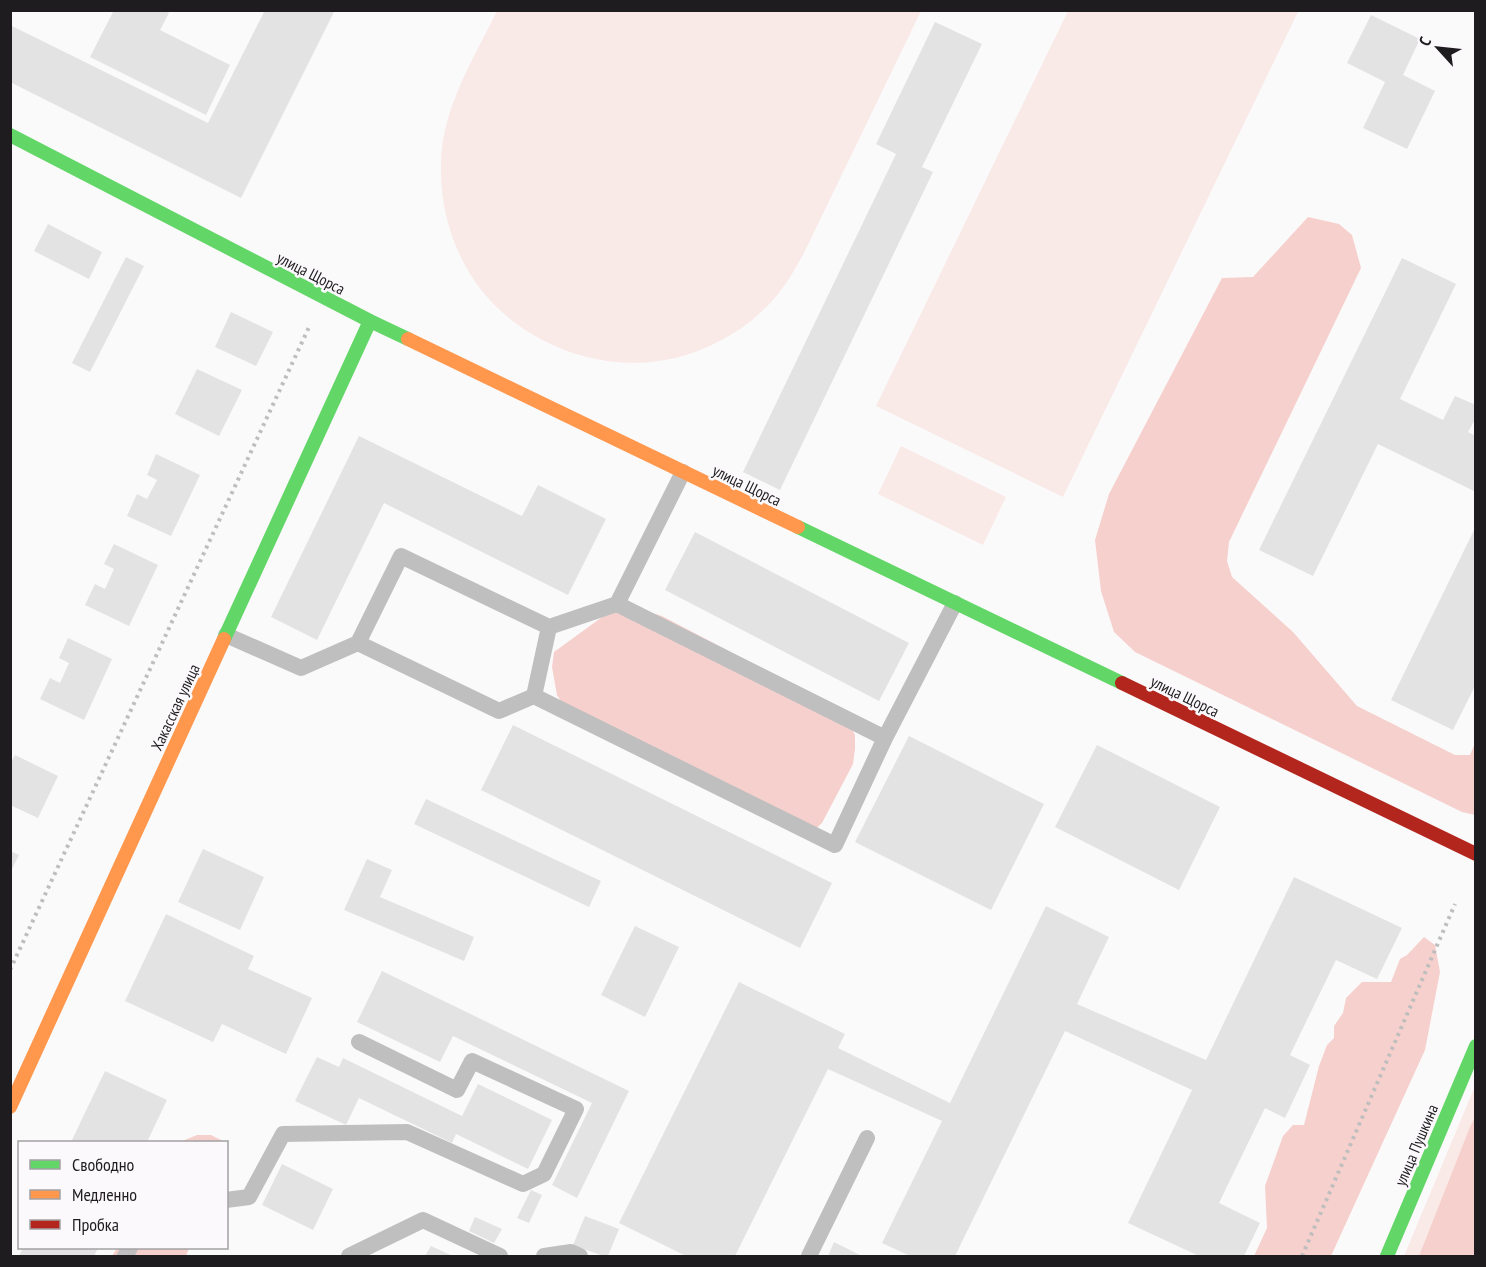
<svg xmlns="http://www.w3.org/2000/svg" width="1486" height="1267" font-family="'PT Sans Narrow',sans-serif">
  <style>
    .green { fill: #f9eae8 }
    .forest { fill: #f6d0cc }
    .building { fill: #e4e3e4 }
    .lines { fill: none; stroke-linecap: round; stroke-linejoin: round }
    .path { stroke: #bebebe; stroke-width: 4; stroke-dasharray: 3 4.5; stroke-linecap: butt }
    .lane { stroke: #c0bfc0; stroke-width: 16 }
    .fast { stroke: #63d668; stroke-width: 14 }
    .slow { stroke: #ff974d; stroke-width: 14 }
    .jam { stroke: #b3261e; stroke-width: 14 }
    .labels { text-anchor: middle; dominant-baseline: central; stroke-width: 5; stroke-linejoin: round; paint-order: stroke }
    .street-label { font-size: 16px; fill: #1e1c1e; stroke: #fcf9fc }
  </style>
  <rect width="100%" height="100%" fill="#fbfafb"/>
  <path class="green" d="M1296,10l2,2 -235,485 -187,-91 192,-395z
    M497,11v-1l424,1 -118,244c-6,10 -12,22 -19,31 -14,20 -36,40 -57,51 -21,12 -45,21 -68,24 -74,11 -157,-28 -193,-94 -18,-32 -26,-68 -25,-104 1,-55 33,-105 56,-152z
    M901,446l105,51 -23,48 -105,-51z
    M1475,1086v170h-71z"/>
  <path class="forest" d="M1308,217l31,7 13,11 9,33 -132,274 -2,19 5,16 61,55 64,74 98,49h15l5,-12v72l-13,-3 -327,-160 -21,-20 -13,-41 -6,-51 14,-46 113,-216 31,-1z
    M636,608l26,8 168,88 19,19 6,12v14l-2,15 -31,59 -12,11 -238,-114 -15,-25 -5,-28 2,-15 55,-40z
    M1424,937l11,8 5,27 -15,78 -94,206h-77l13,-28 -2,-42 18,-50 10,-11h11l15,-59 8,-21 7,-7v-12l9,-13 3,-15 16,-16h29l9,-23 7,-4z
    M1475,1117v139h-56l51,-129z
    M197,1135h14l12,6 1,1h-44z
    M117,1248h72l-3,8h-74z"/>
  <path class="building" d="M114,10h51l4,3 -9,17 70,35 -24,50 -116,-58z
    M265,10h70l-94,188 -231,-116v-57l198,98z
    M1371,15l49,24 -17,36 32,16 -28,58 -44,-21 22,-46 -38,-19z
    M935,22l47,22 -60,123 11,5 -153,318 -37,-18 153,-318 -20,-10z
    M48,224l54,28 -13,27 -55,-28z
    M126,257l18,9 -54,106 -18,-9z
    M1402,258l54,26 -56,115 43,21 12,-24 21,9v13l-8,14 8,4v56l-98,-48 -65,132 -54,-26z
    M231,312l42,20 -17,34 -41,-19z
    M197,369l45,21 -23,46 -44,-22z
    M359,436l163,80 16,-31 68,34 -38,76 -184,-92 -67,137 -46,-23z
    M156,454l44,21 -29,61 -44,-20 10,-22 10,5 10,-19 -10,-5z
    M1476,526v158l-23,46 -62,-30z
    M695,532l214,111 -30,58 -214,-111z
    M114,544l44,21 -29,61 -44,-21 10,-21 10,5 9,-20 -10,-5z
    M68,638l44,21 -28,61 -44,-21 10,-21 10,5 9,-20 -10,-5z
    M513,725l319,158 -32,65 -319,-158z
    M909,736l135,68 -53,106 -136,-68z
    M1097,745l123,62 -41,83 -124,-63z
    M15,755l43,21 -20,42 -28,-13v-41z
    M426,799l175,82 -12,26 -175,-83z
    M203,849l61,28 -24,53 -62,-28z
    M10,851l9,4 -9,18z
    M367,859l25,11 -12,27 94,40 -10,24 -120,-51z
    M1294,877l108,51 -25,51 -41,-19 -46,95 20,10 -25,53 -20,-10 -46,95 41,20 -16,33h-45l-71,-33 64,-133 -127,-59 -110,225h-45l-28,-13 60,-122 -114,-52 -93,187h-49l-67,-33 120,-241 106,52 -7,14 112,55 96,-197 63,31 -32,67 129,56z
    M166,914l88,42 -6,13 64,29 -26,56 -64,-30 -9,18 -88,-41z
    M635,926l44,21 -34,70 -44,-22z
    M382,971l247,120 -52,107 -25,-13 40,-82 -139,-67 -13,26 -83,-40z
    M317,1057l22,10 4,-9 119,58 16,-32 74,36 -24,49 -72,-35 -4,9 -93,-45 -13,27 -51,-24z
    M105,1071l62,29 -20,42h-76z
    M282,1164l51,25 -20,41 -51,-25z
    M531,1190l11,5 -13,28 -12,-5z
    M585,1216l34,13 -11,27h-5l-30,-11z
    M475,1217l27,12 -8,14 -25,-12z
    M834,1242l28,14h-34z
    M431,1246l22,10h-28z
    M23,1248h75l-4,8h-75z"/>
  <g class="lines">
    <path class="path" d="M10,970l300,-645
      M1302,1256l153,-352"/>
    <path class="lane" d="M617,604l66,-132
      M226,635l75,33 57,-25 43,-87 148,71
      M358,643l141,68 35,-15
      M885,738l-268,-134 -68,23 -15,69 301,149 50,-107 70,-135
      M226,1200l23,-3 34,-63 124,-2 116,52 21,-10 32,-65 -104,-48 -15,29 -98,-48
      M125,1256l5,-8
      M349,1256l74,-36 77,36
      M544,1256l27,-4 9,4
      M809,1256l58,-118"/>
    <path class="fast" d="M10,135l360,186 38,18
      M798,527l324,156
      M224,639l146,-318
      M1387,1256l89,-210"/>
    <path class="slow" d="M408,339l390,188
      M10,1107l214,-468"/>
    <path class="jam" d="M1122,683l354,171"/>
  </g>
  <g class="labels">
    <g class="street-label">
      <text transform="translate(311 273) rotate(27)">улица Щорса</text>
      <text transform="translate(747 485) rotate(26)">улица Щорса</text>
      <text transform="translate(1185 696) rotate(26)">улица Щорса</text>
      <text transform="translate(175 707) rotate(-65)">Хакасская улица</text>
      <text transform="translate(1416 1145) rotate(-67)">улица Пушкина</text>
    </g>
  </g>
  <rect width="1486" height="1267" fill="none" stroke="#1e1c1e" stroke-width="24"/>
  <rect x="18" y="1141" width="210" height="108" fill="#fcf9fc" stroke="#a3a1a3" stroke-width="1.5"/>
  <rect x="30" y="1160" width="30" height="9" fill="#63d668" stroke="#a3a1a3" stroke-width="1.5"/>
  <text x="72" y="1171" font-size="18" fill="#1e1c1e">Свободно</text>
  <rect x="30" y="1190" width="30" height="9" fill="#ff974d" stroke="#a3a1a3" stroke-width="1.5"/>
  <text x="72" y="1201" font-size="18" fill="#1e1c1e">Медленно</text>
  <rect x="30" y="1220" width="30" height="9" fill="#b3261e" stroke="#a3a1a3" stroke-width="1.5"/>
  <text x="72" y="1231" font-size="18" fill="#1e1c1e">Пробка</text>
  <g transform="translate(1438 48) rotate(297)" stroke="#fcf9fc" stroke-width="4.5" paint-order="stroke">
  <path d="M0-4.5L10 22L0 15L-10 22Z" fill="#1e1c1e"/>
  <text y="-9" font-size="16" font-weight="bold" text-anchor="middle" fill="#1e1c1e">С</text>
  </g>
</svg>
